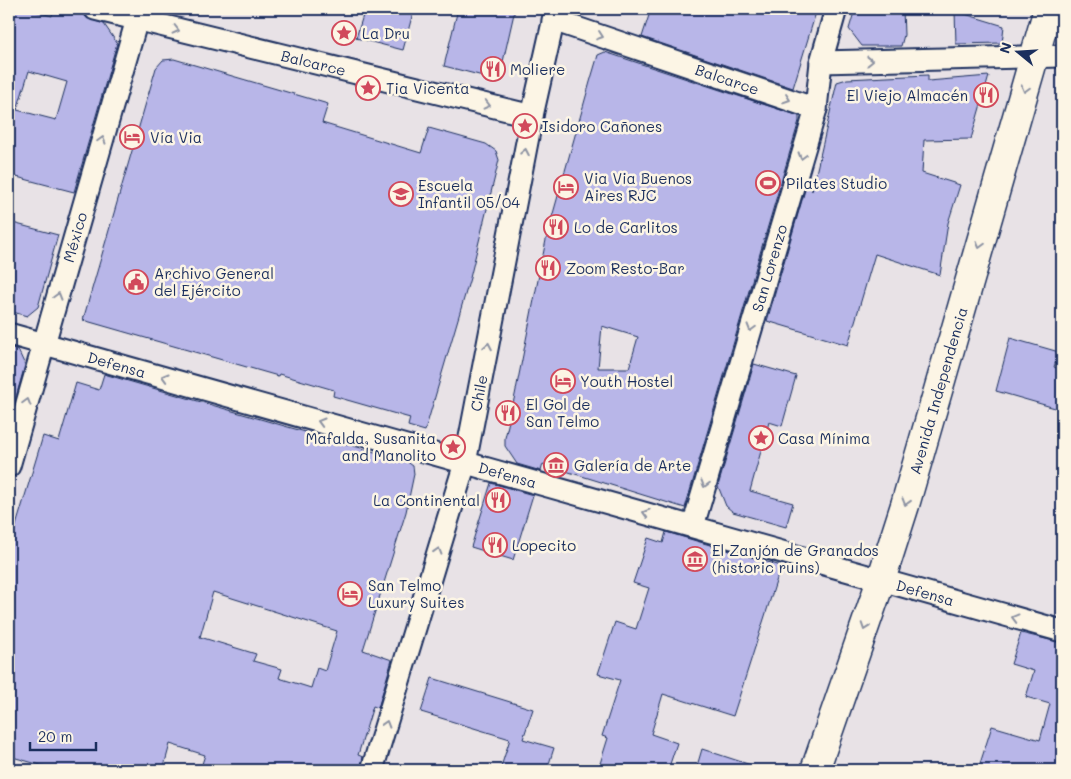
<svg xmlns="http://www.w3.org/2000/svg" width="1071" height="779" font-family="Mali,sans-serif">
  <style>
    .building { fill: #b8b6e8; stroke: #1b2f5e; fill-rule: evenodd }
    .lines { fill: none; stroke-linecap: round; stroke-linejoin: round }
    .minor-casing { stroke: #1b2f5e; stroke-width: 25 }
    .major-casing { stroke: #1b2f5e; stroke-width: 31 }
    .minor { stroke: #fcf5e5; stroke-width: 21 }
    .major { stroke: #fcf5e5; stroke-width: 28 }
    .oneway { stroke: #8c92a2 }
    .labels { text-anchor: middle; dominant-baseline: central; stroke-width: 5; stroke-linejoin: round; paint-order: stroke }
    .poi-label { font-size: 15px; fill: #1b2f5e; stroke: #fcf5e5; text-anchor: start }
    .street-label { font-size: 15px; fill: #1b2f5e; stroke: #fcf5e5 }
  </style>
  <rect width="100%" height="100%" fill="#e8e2e6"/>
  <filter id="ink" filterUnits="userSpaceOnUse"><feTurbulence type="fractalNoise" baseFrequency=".02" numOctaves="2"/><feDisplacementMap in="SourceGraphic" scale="10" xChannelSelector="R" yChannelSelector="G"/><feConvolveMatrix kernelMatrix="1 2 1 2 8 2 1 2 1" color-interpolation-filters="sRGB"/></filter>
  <g filter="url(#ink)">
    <path class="building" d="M9,9h18l25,7 1,-7h30v4l4,5 17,6 13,19 -43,149 -65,-17zM29,71l38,11 -11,38 -39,-10z
      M365,9h49l-11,41 -47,-12z
      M458,9h57l-13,57 -6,7 -9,4 -43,-11z
      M651,9h166l-24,79 -151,-51z
      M855,9h48l1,26 -3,11h-39l-13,-17z
      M955,11l49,15 -2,17 -46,1z
      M605,52l194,64v5l-114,387 -142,-44 -2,7 -24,-7 -12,-18v-8l10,-43 32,-160 43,-153 8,-27zM602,326l36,11 -9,31h-31z
      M174,59l154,45 -6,19 99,30 8,-25 57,16 10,7 3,9 -29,118 -45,153 -17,-5 2,-8 -77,-22 1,-6 -55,-16 -1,2 -195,-56 73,-252 7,-8z
      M928,75v6l61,-5 -18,63 -47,1 -2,33 38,12 -12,38 -8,52 -65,-21 -27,91 -81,-24 42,-145 3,15 25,-109 10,-3z
      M9,222l49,13 -20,72 -11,9 -18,-5z
      M1010,338l49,14 -5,15 8,3v40l-66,-19z
      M9,347l9,3 7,15 -13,46 -3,-1z
      M754,364l42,12 -14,50 -13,-4 -19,69 43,12 -7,24 -53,-15 -7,-6 -8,-20z
      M104,374l302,87 7,5 1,8 -8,38 -43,138 29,10 -14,48 -5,-2 -15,49 5,2 -3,13h-160l5,-15 -35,-11 -7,26h-105l-49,-14v-207l34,-113 16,5 17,-58 23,7zM213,592l124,39 -12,40 -8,-3 -6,20 -32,-10 3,-9 -29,-8 3,-7 -56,-17z
      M491,483l42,12 -20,65 -42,-13z
      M666,532l115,34 -48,150 -70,-22 -12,40 26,9 -9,27h-70l10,-32 -6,-2 18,-56 -22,-6 17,-52 21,7 13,-41 -16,-5 15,-45 15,5z
      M1021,633l41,10v127h-84l14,-44 48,14 10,-36 -24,-7 8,-26 -23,-7z
      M432,678l101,31 -10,30 31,9 -7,22h-47l10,-31 -89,-27z
      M702,749l55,18 -1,3h-47l-12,-4z"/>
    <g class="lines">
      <defs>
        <g id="minor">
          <path id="s1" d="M95,9l437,107"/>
          <path id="s2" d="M553,20l263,89"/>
          <path d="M821,62l241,-6"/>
          <path id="s3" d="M9,334l1053,297"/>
          <path id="s4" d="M9,466l131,-457"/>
          <path id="s5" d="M693,526l123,-417 5,-47 15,-53"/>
          <path id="s6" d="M372,770l93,-307 67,-347 24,-107"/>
        </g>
        <g id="major">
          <path id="s7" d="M815,770l66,-190 24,-75 143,-496"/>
        </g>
      </defs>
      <use href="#minor" class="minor-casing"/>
      <use href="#major" class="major-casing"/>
      <use href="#minor" class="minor"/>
      <use href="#major" class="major"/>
    </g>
    <defs><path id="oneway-chevron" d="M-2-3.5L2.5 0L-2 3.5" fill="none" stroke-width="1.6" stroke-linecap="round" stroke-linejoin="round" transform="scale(1.25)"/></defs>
    <g class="oneway">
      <use href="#oneway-chevron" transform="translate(176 30) rotate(14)"/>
      <use href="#oneway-chevron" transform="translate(600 36) rotate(19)"/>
      <use href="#oneway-chevron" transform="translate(870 61) rotate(-1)"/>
      <use href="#oneway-chevron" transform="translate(1025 89) rotate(106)"/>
      <use href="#oneway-chevron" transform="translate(787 99) rotate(19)"/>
      <use href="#oneway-chevron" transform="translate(487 105) rotate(14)"/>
      <use href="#oneway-chevron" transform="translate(102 140) rotate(-74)"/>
      <use href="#oneway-chevron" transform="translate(525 152) rotate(-79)"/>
      <use href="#oneway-chevron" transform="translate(802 156) rotate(106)"/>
      <use href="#oneway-chevron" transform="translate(980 245) rotate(106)"/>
      <use href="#oneway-chevron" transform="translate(58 296) rotate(-74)"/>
      <use href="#oneway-chevron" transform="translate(751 328) rotate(106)"/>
      <use href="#oneway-chevron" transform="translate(488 346) rotate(-79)"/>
      <use href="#oneway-chevron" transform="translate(165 377) rotate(-164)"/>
      <use href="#oneway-chevron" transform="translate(27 402) rotate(-74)"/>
      <use href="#oneway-chevron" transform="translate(321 422) rotate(-164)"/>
      <use href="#oneway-chevron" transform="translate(705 484) rotate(106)"/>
      <use href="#oneway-chevron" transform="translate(906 502) rotate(107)"/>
      <use href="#oneway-chevron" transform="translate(646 513) rotate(-164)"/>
      <use href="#oneway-chevron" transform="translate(438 551) rotate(-73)"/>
      <use href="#oneway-chevron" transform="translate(1015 618) rotate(-165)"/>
      <use href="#oneway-chevron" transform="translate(865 627) rotate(109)"/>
      <use href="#oneway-chevron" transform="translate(386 724) rotate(-73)"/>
    </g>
  </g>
  <defs>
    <symbol id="sight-ring" viewBox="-11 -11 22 22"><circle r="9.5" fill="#fcf5e5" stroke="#d1495b" stroke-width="1.5"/><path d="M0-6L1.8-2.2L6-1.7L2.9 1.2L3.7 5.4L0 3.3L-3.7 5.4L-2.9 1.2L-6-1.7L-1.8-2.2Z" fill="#d1495b"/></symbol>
    <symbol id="restaurant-ring" viewBox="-11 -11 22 22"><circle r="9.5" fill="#fcf5e5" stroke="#d1495b" stroke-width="1.5"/><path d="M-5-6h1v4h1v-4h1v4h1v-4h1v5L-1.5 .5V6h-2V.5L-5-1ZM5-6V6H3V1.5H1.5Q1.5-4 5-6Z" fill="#d1495b"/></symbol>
    <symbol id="hotel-ring" viewBox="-11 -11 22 22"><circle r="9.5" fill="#fcf5e5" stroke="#d1495b" stroke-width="1.5"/><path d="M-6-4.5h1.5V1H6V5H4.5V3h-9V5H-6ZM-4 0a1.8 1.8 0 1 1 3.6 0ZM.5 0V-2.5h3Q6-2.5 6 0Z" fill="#d1495b"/></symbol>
    <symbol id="stadium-ring" viewBox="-11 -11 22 22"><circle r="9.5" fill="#fcf5e5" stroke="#d1495b" stroke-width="1.5"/><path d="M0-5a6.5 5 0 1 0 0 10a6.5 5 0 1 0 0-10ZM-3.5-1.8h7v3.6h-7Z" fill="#d1495b"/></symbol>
    <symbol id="school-ring" viewBox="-11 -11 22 22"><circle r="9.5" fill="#fcf5e5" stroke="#d1495b" stroke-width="1.5"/><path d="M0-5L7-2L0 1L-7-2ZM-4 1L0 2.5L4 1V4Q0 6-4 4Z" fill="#d1495b"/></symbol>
    <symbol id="civic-ring" viewBox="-11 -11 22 22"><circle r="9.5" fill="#fcf5e5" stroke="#d1495b" stroke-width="1.5"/><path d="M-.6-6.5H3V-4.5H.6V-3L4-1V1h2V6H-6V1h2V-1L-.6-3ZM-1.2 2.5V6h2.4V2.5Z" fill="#d1495b"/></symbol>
    <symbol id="museum-ring" viewBox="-11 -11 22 22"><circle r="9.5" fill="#fcf5e5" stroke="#d1495b" stroke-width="1.5"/><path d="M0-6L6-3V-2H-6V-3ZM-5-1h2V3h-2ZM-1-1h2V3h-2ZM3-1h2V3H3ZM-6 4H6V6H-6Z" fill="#d1495b"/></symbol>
  </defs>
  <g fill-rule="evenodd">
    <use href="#sight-ring" x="330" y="19" width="28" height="28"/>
    <use href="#restaurant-ring" x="479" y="55" width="28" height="28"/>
    <use href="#sight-ring" x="354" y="74" width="28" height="28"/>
    <use href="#restaurant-ring" x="972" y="81" width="28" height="28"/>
    <use href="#sight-ring" x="511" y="112" width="28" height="28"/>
    <use href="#hotel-ring" x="118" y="123" width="28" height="28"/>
    <use href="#stadium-ring" x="754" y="169" width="28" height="28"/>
    <use href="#hotel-ring" x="552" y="173" width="28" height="28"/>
    <use href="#school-ring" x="387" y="180" width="28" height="28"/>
    <use href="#restaurant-ring" x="542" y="213" width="28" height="28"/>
    <use href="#restaurant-ring" x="534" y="254" width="28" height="28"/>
    <use href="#civic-ring" x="122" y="268" width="28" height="28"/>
    <use href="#hotel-ring" x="549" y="367" width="28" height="28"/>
    <use href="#restaurant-ring" x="494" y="399" width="28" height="28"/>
    <use href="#sight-ring" x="747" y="424" width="28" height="28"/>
    <use href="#sight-ring" x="439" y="433" width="28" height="28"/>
    <use href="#museum-ring" x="542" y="451" width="28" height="28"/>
    <use href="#restaurant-ring" x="484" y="486" width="28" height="28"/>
    <use href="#restaurant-ring" x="481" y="531" width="28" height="28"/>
    <use href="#museum-ring" x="681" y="545" width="28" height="28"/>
    <use href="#hotel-ring" x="336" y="580" width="28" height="28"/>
  </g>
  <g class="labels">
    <g class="poi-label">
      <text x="362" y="33">La Dru</text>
      <text x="510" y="69">Moliere</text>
      <text x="386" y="88">Tia Vicenta</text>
      <text x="968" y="95" text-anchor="end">El Viejo Almacén</text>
      <text x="542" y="126">Isidoro Cañones</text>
      <text x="150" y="137">Vía Via</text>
      <text x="584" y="178">Via Via Buenos<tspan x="584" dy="17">Aires RJC</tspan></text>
      <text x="786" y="183">Pilates Studio</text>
      <text x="418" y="185">Escuela<tspan x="418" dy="17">Infantil 05/04</tspan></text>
      <text x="574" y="227">Lo de Carlitos</text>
      <text x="566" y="268">Zoom Resto-Bar</text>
      <text x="154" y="273">Archivo General<tspan x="154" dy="17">del Ejército</tspan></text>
      <text x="580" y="381">Youth Hostel</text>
      <text x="526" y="404">El Gol de<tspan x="526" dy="17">San Telmo</tspan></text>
      <text x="436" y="438" text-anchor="end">Mafalda, Susanita<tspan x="436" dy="17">and Manolito</tspan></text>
      <text x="778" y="438">Casa Mínima</text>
      <text x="574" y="465">Galería de Arte</text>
      <text x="480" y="500" text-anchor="end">La Continental</text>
      <text x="512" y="545">Lopecito</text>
      <text x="712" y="550">El Zanjón de Granados<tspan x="712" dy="17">(historic ruins)</tspan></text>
      <text x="368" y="585">San Telmo<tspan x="368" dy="17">Luxury Suites</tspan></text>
    </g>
    <g class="street-label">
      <text stroke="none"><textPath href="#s1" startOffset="225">Balcarce</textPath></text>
      <text stroke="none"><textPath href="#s2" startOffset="184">Balcarce</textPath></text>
      <text stroke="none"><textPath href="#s4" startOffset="238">México</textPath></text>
      <text stroke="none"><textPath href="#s5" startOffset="269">San Lorenzo</textPath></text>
      <text stroke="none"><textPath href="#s3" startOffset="112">Defensa</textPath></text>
      <text stroke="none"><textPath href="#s7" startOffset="399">Avenida Independencia</textPath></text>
      <text stroke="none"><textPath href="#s6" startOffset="392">Chile</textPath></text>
      <text stroke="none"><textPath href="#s3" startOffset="518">Defensa</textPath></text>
      <text stroke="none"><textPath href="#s3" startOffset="952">Defensa</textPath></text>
    </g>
  </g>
  <rect width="1071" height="779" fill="none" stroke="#fcf5e5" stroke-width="30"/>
  <rect x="15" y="15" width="1041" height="749" fill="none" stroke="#1b2f5e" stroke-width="2" filter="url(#ink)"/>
  <g transform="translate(1018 52) rotate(288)" stroke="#fcf5e5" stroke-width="4" paint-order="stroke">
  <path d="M0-4L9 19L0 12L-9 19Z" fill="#1b2f5e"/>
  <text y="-8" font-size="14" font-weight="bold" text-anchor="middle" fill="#1b2f5e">N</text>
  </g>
  <path d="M30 742v8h66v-8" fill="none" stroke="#1b2f5e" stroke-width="2.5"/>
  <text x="38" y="742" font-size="15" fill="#1b2f5e" stroke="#fcf5e5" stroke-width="4" paint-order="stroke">20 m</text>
</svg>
